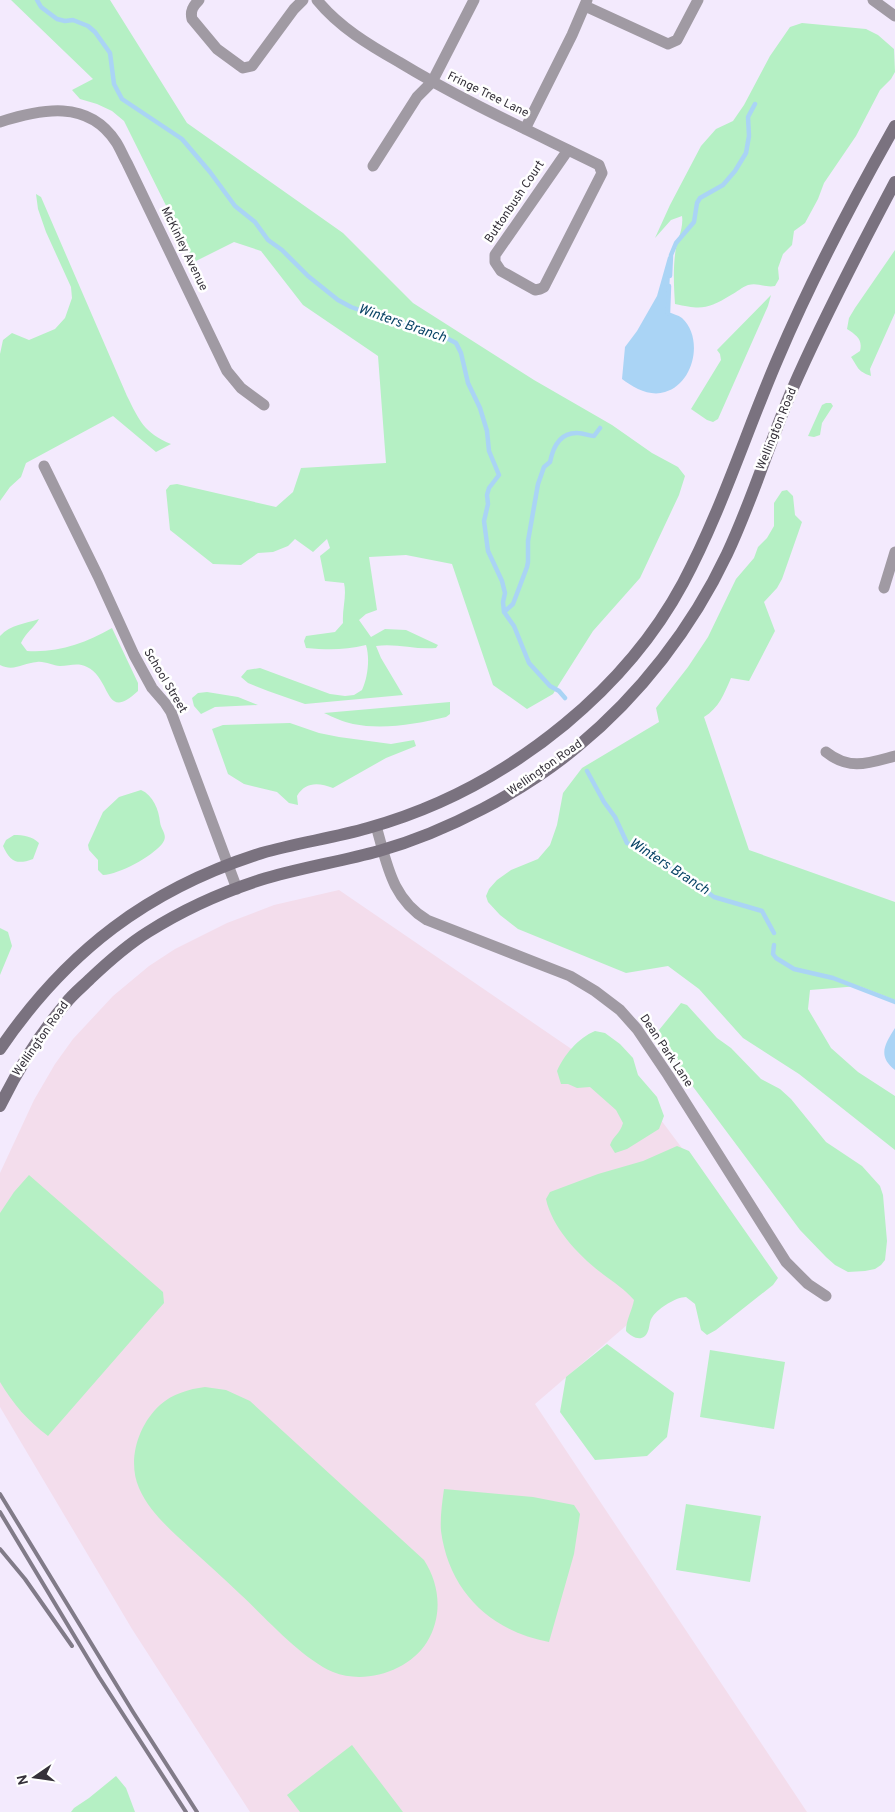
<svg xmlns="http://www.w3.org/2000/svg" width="895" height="1812" font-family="Overpass,sans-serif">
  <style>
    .education { fill: #f3ddec }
    .green { fill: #b5f0c4 }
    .water { fill: #aad4f5 }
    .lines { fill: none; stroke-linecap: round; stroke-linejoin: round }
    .stream { stroke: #aad4f5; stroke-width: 4.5 }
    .minor { stroke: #a09aa3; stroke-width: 11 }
    .secondary { stroke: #7a727f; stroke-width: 12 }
    .rail { stroke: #817b88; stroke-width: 4 }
    .labels { text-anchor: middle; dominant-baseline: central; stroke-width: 5; stroke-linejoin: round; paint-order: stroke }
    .street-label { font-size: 12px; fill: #35313a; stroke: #fff }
    .water-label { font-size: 14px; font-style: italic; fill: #0a4567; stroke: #fff }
  </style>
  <rect width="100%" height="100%" fill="#f3eafd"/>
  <path class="education" d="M339,890l307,210 95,127 -206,177 272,408h-557l-118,-183 -132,-222v-234l34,-73 21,-36 18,-25 40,-43 36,-30 26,-17 52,-26 47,-18z"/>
  <path class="green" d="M11,0h99l77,123 156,110 70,70 121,77 78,45 40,28 26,14 7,9 -6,19 -39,83 -47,53 -40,63 -26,15 -34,-24 -41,-121 -46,-9 -37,2 8,53 -11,4 -7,6 12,17 14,-8 21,1 32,15 -2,3c-20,2 -40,-5 -60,-2l5,12 22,37 -98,9 -37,-13 -20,-8 -7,-6 6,-7 13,-2 70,26 15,2 9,-1 8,-5c6,-13 8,-32 4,-45 -21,5 -37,5 -60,3l-2,-7 2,-5 29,-4 8,-9c-1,-14 4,-27 1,-40l-19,-2 -5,-25 10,-8 -3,-9 -14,13 -18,-13 -7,7 -15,6 -15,1 -17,12 -28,-1 -43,-34 -4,-40 4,-5 7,-1 99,23 17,-15 8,-24 85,-5 -8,-107 -75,-51 -42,-54 -27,-9 -40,20 -70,-141 -12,-10 -15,-7 -17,-5 -8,-9 21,-11z
    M802,23l64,6 12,6 16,14 1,23 -4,7 -11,11 -24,46 -32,47 -6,16 -13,24 -11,8 -2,14 -9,9 -5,14 1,11 -4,7c-10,2 -17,-4 -27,-1 -6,2 -11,7 -17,10 -23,14 -29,15 -56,9 -1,-16 -2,-32 0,-49 1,-13 9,-26 7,-39l-11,4 -16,18 15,-33 31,-59 15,-17 17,-8 11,-16 26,-49 20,-29z
    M36,194l5,3 86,199c12,24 17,37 44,48l-15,8 -43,-36 -87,47 -5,14 -11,10 -10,14v-147l3,-14 9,-7 17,7 26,-11 10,-11 7,-20 -1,-11 -25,-55 -8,-23z
    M895,250v63l-25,56 1,7c-14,-5 -13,-9 -20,-19l9,-6c3,-12 -4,-16 -13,-22l2,-11 6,-10z
    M771,295l-3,11 -50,113 -5,3 -6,-2 -16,-11 30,-49 -1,-6 -3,-4z
    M826,403h5l2,3 -11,17 -2,12 -6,2 -6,-1 14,-31z
    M787,490l6,6 2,19 7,7 -20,57 -5,9 -13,14 11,29 -26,50 -18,-3c-7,16 -12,30 -27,39l45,133 146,52v98l-36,-14 -49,4 -2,19 23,39 27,24 37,24v54l-96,-76 -56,-36 -44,-49 -31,-23 -42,7 -108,-44 -18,-14 -12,-13 -2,-6 3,-7 8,-9 14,-10 27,-11 12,-14 7,-20 6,-32 19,-25 77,-46 -3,-14 32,-41 20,-30 28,-58 18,-21 4,-11 9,-9 7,-12v-23l8,-12z
    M39,619c-5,9 -13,13 -18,24l6,8c32,2 58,-8 85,-23l26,55v8c-34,32 -26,-12 -51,-24 -10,-5 -17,-1 -27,-1 -7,0 -15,-5 -23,-4 -14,1 -23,10 -37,3v-29c11,-12 25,-12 39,-17z
    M207,692l31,5 20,8 -43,2 -14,7 -7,-8 -2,-8 6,-5z
    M450,702v12l-4,3c-29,7 -63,13 -93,7 -10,-2 -20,-7 -29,-11z
    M290,723l29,10 20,4 52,7 23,-4 2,6 -30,12 -53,30c-15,-6 -28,-6 -36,8l1,9 -9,-2 -12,-11 -33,-8 -16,-10 -16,-45 11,-4z
    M141,790c12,5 18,20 19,32 1,9 9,13 2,22 -11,13 -42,30 -59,31l-5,-5v-10l-9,-10 -1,-5 15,-33 16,-15z
    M14,835c9,0 18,1 25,8l-6,16c-16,6 -23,3 -30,-13l3,-6z
    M0,928l8,4 4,14 -12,29z
    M681,1003l6,2 30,33 14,10 30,31 19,10 11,10 35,43 36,24 18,20 3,9 4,46 -2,19 -4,5 -6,4 -10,2 -17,1 -13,-7 -9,-8 -26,-27 -109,-146 -33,-47 1,-7z
    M595,1031l10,2 15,11 13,14 5,17 19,22 7,19 -5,13 -32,20 -12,4 -5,-8c3,-9 10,-11 13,-22l-7,-13 -26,-23 -13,1 -9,-4h-7l-4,-13c7,-16 21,-33 38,-40z
    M677,1146l12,5 89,127 -5,7 -57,45 -9,5 -6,-5 -6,-26 -9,-7c-10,0 -27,11 -33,19 -4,5 -3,10 -5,15 -4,12 -16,7 -22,0 0,-11 6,-20 8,-31 -10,-11 -19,-17 -30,-25 -24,-18 -52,-47 -58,-76l4,-7 48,-18 45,-13z
    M29,1175l134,117 1,11 -116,133c-20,-15 -35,-32 -48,-54v-169l14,-21z
    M607,1344l67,49 -7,44 -20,19 -52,4 -35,-48 6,-35z
    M710,1350l75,12 -11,67 -74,-12z
    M205,1387l21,3 24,11 174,159c16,25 19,56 3,82 -18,29 -62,43 -94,30 -32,-14 -67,-54 -93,-78 -16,-15 -33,-31 -50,-46 -19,-18 -40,-35 -51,-60 -12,-27 -1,-63 21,-83 12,-11 29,-16 45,-18z
    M444,1489l89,8 41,8 6,9 -6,40 -25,88c-59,-11 -100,-51 -108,-111 -1,-13 1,-28 3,-42z
    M686,1504l75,12 -11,66 -74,-12z
    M352,1745l51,67h-103l-13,-17z
    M116,1776l10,12 9,24h-64l3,-4 15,-10z"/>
  <path class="water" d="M671,255l-3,57c5,2 10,3 14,6 22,20 12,66 -17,74 -15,5 -31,-4 -43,-13l3,-32 12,-16 20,-35 11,-39z
    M895,1028v42c-18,-14 -10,-26 0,-42z"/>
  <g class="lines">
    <path class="stream" d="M37,0l4,7 16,12 8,2 8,-1 15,6 7,6 15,21 4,31 8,15 60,40 28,33 25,34 20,16 13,18 14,10 26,26 30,24 13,7 42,15 38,8 25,13 5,10 7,30 12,25 7,23 2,20 10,24 -10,13 -2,7 1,9 -4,17 4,30 14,30 3,12 -2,9 1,10 10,14 15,37 21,23 9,5 6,7
      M670,276l1,-21 5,-12 18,-21 3,-19 3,-5 23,-13 12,-14 11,-18 3,-17 -1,-19 7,-13
      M668,313l1,-27
      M504,612l9,-8 14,-37 1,-5v-21l10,-57 6,-17 6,-5c3,-15 10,-30 28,-29 6,0 11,3 16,3l6,-8
      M587,771l17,31 11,15 12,26 24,9 7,8 12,8 10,4 34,25 48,14 12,22
      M774,945l-1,9 3,4 18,11 39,9 62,24"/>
    <path class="minor" d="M199,0c-6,6 -9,11 -7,19l25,30 26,19 9,-2 42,-57 9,-9
      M317,0c22,27 52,45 82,62 64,39 133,70 200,103l3,8 -58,114 -4,2 -5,1 -34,-19 -6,-9v-7l73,-105
      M873,0l22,16
      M585,6l83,38 9,-4 21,-40
      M0,122c41,-13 88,-23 116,20 4,6 7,14 11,21l100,208 14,17 23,17
      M525,129l47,-94 15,-35
      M373,166l44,-69 15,-15 42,-82
      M44,466l54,110 36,79 18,33 13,15 6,9 66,177
      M884,588l11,-36
      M826,752c24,19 43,11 69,4
      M376,826c11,37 15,72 51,94l143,56 25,15 25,19 17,19 31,46 118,187 22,22 18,12"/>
    <path class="secondary" d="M0,1049c67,-98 148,-160 262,-196 35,-10 71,-15 106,-25 72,-20 140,-57 197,-104 47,-39 89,-87 118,-141 38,-71 63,-151 95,-225 34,-80 74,-156 117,-232
      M0,1106c18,-37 39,-71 66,-103 7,-9 16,-16 24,-24 18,-17 37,-34 58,-47 33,-21 75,-40 112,-52 39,-12 79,-18 119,-29 67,-19 144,-59 198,-104 63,-52 115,-119 150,-193 25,-53 42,-110 65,-164 31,-71 67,-140 103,-208"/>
    <path class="rail" d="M0,1494l133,218 64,100
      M0,1512l99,165 87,135
      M0,1549l25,30 47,67"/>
  </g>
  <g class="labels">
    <g class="street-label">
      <text transform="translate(488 95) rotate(26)">Fringe Tree Lane</text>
      <text transform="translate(515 202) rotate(-56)">Buttonbush Court</text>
      <text transform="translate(184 249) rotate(64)">McKinley Avenue</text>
      <text transform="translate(777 429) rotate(-68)">Wellington Road</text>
      <text transform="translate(165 681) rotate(59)">School Street</text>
      <text transform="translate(545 768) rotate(-35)">Wellington Road</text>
      <text transform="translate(41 1039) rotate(-55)">Wellington Road</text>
      <text transform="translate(666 1051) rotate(56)">Dean Park Lane</text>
    </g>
    <g class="water-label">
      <text transform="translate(402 324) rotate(19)">Winters Branch</text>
      <text transform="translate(669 867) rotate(33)">Winters Branch</text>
    </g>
  </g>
  <g transform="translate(35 1777) rotate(257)" stroke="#ffffff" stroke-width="4" paint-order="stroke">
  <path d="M0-4L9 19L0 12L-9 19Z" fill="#35313a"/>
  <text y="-8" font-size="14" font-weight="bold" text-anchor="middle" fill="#35313a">N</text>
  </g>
</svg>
